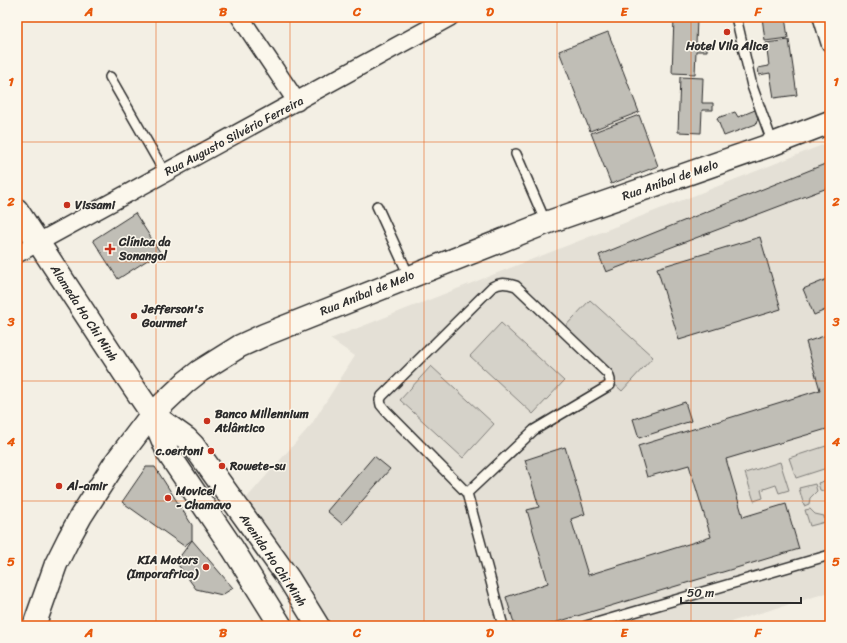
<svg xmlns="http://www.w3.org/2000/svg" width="847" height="643" font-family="Sriracha,sans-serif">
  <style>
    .built { fill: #e4e0d6 }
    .green { fill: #d5d2c9; stroke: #807e7a }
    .building { fill: #c0beb6; stroke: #2b2b2b }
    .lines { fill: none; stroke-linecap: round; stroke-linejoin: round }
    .lane-casing { stroke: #2b2b2b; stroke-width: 12 }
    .street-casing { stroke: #2b2b2b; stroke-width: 20 }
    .secondary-casing { stroke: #2b2b2b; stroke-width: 25 }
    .lane { stroke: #fbf7ec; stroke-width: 9 }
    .street { stroke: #fbf7ec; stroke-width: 17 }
    .secondary { stroke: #fbf7ec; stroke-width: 22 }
    .grid { fill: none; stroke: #e8590c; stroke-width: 1; stroke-opacity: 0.55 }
    .poi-dot { fill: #c8321e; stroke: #fbf7ec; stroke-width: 1.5 }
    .labels { text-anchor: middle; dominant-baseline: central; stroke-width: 3; stroke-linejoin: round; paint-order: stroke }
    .poi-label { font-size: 12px; font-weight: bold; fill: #2b2b2b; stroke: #fbf7ec; text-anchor: start }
    .street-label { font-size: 12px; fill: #2b2b2b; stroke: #fbf7ec }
    .neatline { fill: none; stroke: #e8590c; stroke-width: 1.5 }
    .grid-label { font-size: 13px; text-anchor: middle; font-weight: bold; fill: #e8590c }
  </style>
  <rect width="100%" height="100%" fill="#f3efe4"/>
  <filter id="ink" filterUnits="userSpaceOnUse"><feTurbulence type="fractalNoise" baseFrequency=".025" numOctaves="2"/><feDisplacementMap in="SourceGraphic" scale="8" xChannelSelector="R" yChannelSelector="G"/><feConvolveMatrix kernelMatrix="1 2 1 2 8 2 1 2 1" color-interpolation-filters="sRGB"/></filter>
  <g filter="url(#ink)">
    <path class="built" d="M830,142v450l-113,34h-383l-90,-125 67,-76 44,-69 -25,-17z"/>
    <path class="green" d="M590,300l63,57 -31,34 -63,-58z
      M501,323l63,58 -31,33 -63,-58z
      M431,366l63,58 -31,34 -63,-58z
      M826,446l4,13v8l-34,11 -7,-20z
      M780,462l9,28 -10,3 -3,-8 -15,5 2,8 -9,3 -9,-28z
      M830,479v14l-10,-3 -2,-7z
      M815,484l2,7 -7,7 -1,6 -5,2 -5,-18z
      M810,509l5,5 9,2 1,6 -15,4 -5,-16z"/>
    <path class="building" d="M762,17h23l3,21 -23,3z
      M674,18h23l-1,26h11v7h-11l-1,23 -23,-1z
      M608,32l31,80 -49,19 -31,-80z
      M789,40l8,55 -23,3 -4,-25 -11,2 -1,-7 11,-2 -3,-23z
      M680,77l23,1 -1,25h11v7h-11l-1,23 -23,-1z
      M755,110l3,8 -2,6 -32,12 -7,-18 18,-6 3,5z
      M639,115l19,51 -47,18 -20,-51z
      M830,162v25l-224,85 -7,-17z
      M135,213l25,39 -42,27 -25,-39z
      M760,237l21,72 -102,31 -22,-72z
      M830,278v30l-16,7 -11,-26z
      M830,334v94l-104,31 17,58 43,-13 13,45 -255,77h-29l-9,-29 42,-14 -21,-73 12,-3 -14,-47 40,-13 20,67 -14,5 17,56 123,-38 -22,-72 -42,12 -9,-31 182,-56 -14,-48z
      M685,402l6,19 -52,17 -6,-19z
      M374,456l16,13 -48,55 -15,-13z
      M146,467h9l37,58v15l-8,6 -62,-44z
      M192,540l41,48 -11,7 -26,-6 -20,-27z"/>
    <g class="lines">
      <defs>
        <path id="lane" d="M736,17l16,69 21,58
          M110,77l55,96
          M516,154l30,69
          M377,206l32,70
          M467,493l67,-63 76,-45v-5l-2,-6 -92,-88c-10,-3 -15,-4 -24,1l-110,109 -2,4 1,5 5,6 81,82 36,133
          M586,626l244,-71"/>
        <path id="street" d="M240,17l57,85
          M822,17l8,26
          M17,254l433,-237"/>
        <path id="secondary" d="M17,210l107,163 28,41 16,39 65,96 48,77
          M152,414l35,25 6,6 96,134 29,47
          M34,626l22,-62 13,-26 12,-22 34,-53 37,-49 34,-32 14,-11 40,-25 24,-11 282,-112 227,-79 57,-22"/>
      </defs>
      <use href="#lane" class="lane-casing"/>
      <use href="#street" class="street-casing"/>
      <use href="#secondary" class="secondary-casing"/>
      <use href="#lane" class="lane"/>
      <use href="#street" class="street"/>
      <use href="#secondary" class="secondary"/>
    </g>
  </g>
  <path class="grid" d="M156,17v609M290,17v609M424,17v609M557,17v609M691,17v609M17,142h813M17,262h813M17,381h813M17,501h813"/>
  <g class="poi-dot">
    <circle cx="727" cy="32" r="4"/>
    <circle cx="67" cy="205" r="4"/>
    <path d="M108 243h4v4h4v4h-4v4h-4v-4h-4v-4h4z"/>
    <circle cx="134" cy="316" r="4"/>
    <circle cx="207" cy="421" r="4"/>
    <circle cx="211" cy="451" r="4"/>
    <circle cx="222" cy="466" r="4"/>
    <circle cx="59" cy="486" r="4"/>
    <circle cx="168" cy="498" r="4"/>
    <circle cx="206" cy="567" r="4"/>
  </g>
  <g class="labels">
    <g class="poi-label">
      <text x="727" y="46" text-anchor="middle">Hotel Vila Alice</text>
      <text x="75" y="205">Vissami</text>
      <text x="119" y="242">Clínica da<tspan x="119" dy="14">Sonangol</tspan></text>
      <text x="142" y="309">Jefferson's<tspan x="142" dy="14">Gourmet</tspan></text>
      <text x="215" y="414">Banco Millennium<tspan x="215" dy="14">Atlântico</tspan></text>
      <text x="203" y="451" text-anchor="end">c.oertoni</text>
      <text x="230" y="466">Rowete-su</text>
      <text x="67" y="486">Al-amir</text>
      <text x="176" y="491">Movicel<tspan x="176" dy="14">- Chamavo</tspan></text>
      <text x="198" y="560" text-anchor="end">KIA Motors<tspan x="198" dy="14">(Imporafrica)</tspan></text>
    </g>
    <g class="street-label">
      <text transform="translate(234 136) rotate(-28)">Rua Augusto Silvério Ferreira</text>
      <text transform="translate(670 180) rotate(-19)">Rua Aníbal de Melo</text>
      <text transform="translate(367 293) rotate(-22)">Rua Aníbal de Melo</text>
      <text transform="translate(84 313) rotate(57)">Alameda Ho Chi Minh</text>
      <text transform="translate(273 560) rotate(56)">Avenida Ho Chi Minh</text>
    </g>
  </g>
  <rect width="847" height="643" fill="none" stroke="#fbf7ec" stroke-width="44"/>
  <path d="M681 597v6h120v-6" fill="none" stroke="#2b2b2b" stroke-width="2"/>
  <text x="687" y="597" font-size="12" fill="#2b2b2b" stroke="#fbf7ec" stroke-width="3" paint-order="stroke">50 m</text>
  <rect x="22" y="22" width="803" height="599" class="neatline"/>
  <g class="grid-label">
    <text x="89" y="16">A</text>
    <text x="223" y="16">B</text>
    <text x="357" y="16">C</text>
    <text x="490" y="16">D</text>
    <text x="624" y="16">E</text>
    <text x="758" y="16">F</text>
    <text x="11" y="86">1</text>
    <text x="836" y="86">1</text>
    <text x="11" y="206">2</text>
    <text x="836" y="206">2</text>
    <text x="11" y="326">3</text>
    <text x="836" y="326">3</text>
    <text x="11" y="446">4</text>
    <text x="836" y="446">4</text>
    <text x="11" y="566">5</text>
    <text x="836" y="566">5</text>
    <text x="89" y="637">A</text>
    <text x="223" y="637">B</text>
    <text x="357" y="637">C</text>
    <text x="490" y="637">D</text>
    <text x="624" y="637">E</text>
    <text x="758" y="637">F</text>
  </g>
</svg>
